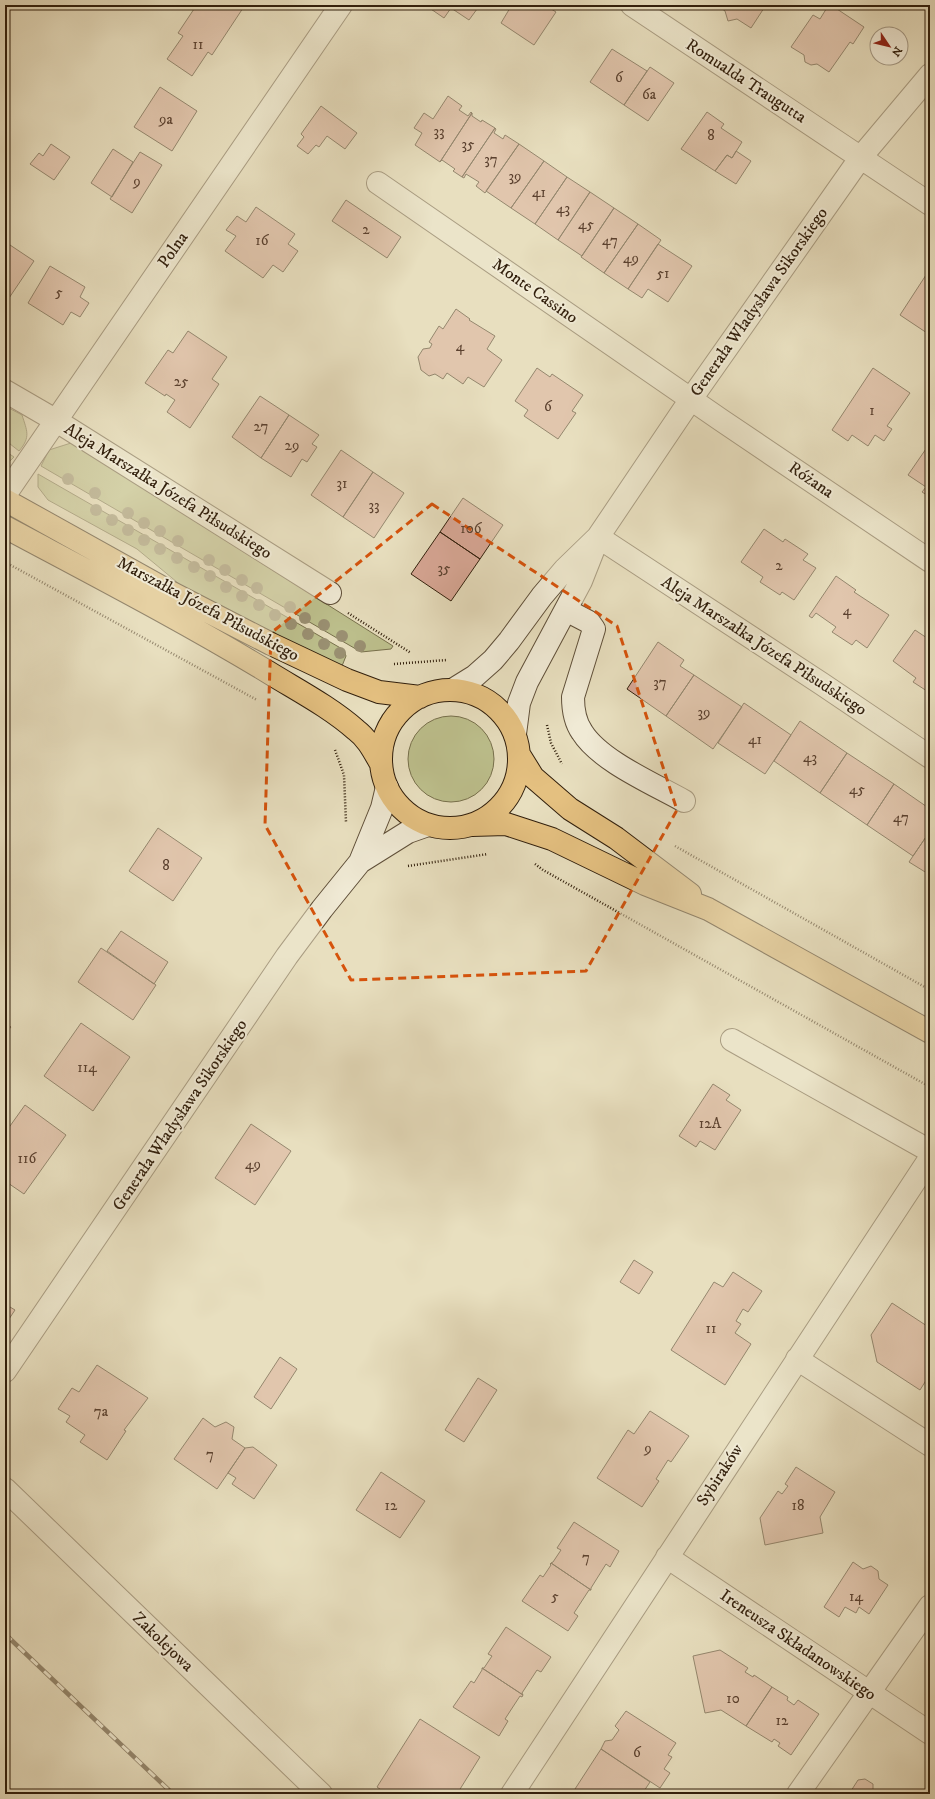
<svg xmlns="http://www.w3.org/2000/svg" width="935" height="1799" font-family="'IM FELL DW Pica',serif">
  <style>
    .green { fill: #bdc08d; stroke: #77704c }
    .building { fill: #d9a897; stroke: #311f0c }
    .lines { fill: none; stroke-linecap: round; stroke-linejoin: round }
    .minor-casing { stroke: #5f4f39; stroke-width: 24 }
    .major-casing { stroke: #311f0c; stroke-width: 24 }
    .path { stroke: #311f0c; stroke-width: 2.5; stroke-dasharray: 1 2; stroke-linecap: butt }
    .minor { stroke: #f0ead5; stroke-width: 22 }
    .major { stroke: #e4c080; stroke-width: 22 }
    .rail-casing { stroke: #311f0c; stroke-width: 4.5 }
    .rail { stroke: #f0ead5; stroke-width: 3; stroke-dasharray: 9; stroke-linecap: butt }
    .tree { fill: #9a9072 }
    .marked { fill: none; stroke: #d6530c; stroke-width: 3; stroke-dasharray: 8 5; stroke-linejoin: round }
    .labels { text-anchor: middle; dominant-baseline: central; stroke-width: 4; stroke-linejoin: round; paint-order: stroke }
    .number-label { font-size: 15px; fill: #5b412f }
    .street-label { font-size: 17px; fill: #311f0c; stroke: #f0ead5 }
  </style>
  <rect width="100%" height="100%" fill="#e8dfbf"/>
  <filter id="stains"><feTurbulence type="fractalNoise" baseFrequency=".005" numOctaves="4"/><feColorMatrix values="0 0 0 0 .2 0 0 0 0 .09 0 0 0 0 .02 0 0 0 .5 -.17"/></filter>
  <radialGradient id="worn" r=".72"><stop offset=".6" stop-color="#630" stop-opacity="0"/><stop offset="1" stop-color="#630" stop-opacity=".3"/></radialGradient>
  <path class="green" d="M5,406l17,9c5,16 9,22 -3,36l-14,-11z
    M71,443l322,203 -2,3 -30,3 -320,-186 8,-16z
    M5,451l9,6 -9,9z
    M38,474l306,176 2,6 -4,10 -147,-69 -58,-48 -89,-49 -10,-13z
    M408 759a43 43 0 1 1 86 0a43 43 0 1 1-86 0Z"/>
  <path class="building" d="M191,5h54l-33,50 -4,-3 -16,24 -25,-17 16,-23 -5,-3 16,-24z
    M425,5h55l-11,15 -18,-12 -7,10z
    M506,5h39l11,7 -22,33 -33,-22 9,-15z
    M717,5h49l-15,23 -14,-9 -9,2 -3,-10z
    M827,5h4l33,22 -11,17 -3,-2 -21,30 -12,-8 -6,1 -6,-3 -1,-7 -13,-8 22,-32 7,4 8,-13z
    M612,49l35,22 -23,34 -34,-23z
    M650,67l24,16 -26,38 -24,-16z
    M160,87l37,24 -25,40 -38,-24z
    M448,96l14,10 -3,4 9,6 3,-4 1,1 -32,49 -25,-17 7,-12 -8,-5 10,-15 9,6z
    M321,106l36,27 -12,16 -18,-13 -8,11 -3,-2 -8,9 -11,-8 7,-9 -3,-3z
    M707,112l17,12 -3,4 21,14 -10,16 -5,-3 -12,16 -34,-22z
    M472,113v3l9,6 1,-2 13,8 -33,49 -9,-6 2,-2 -13,-9 -2,2z
    M495,128l1,1 -2,4 9,6 2,-4 14,9 -34,49 -9,-7 3,-4 -13,-8 -2,4 -2,-1z
    M51,144l19,13 -16,23 -24,-16 9,-11 4,3z
    M519,144l25,17 -33,47 -25,-17z
    M113,149l20,13 -21,35 -21,-14z
    M736,151l15,10 -15,23 -21,-13 12,-16 5,3z
    M140,152l22,13 -30,48 -22,-14z
    M544,161l23,16 -32,47 -24,-16z
    M567,177l23,15 -32,48 -23,-16z
    M590,192l24,16 -32,48 -24,-16z
    M346,200l55,37 -14,21 -55,-37z
    M256,207l39,27 -7,10 10,7 -15,21 -10,-7 -10,13 -38,-27 11,-15 -10,-6 11,-14 9,6z
    M614,208l24,16 -34,49 -23,-16z
    M638,224l23,16 -33,49 -24,-16z
    M7,243l27,18 -29,43v-58z
    M658,244l34,22 -24,36 -20,-13 -6,9 -14,-9z
    M50,266l35,21 -5,10 9,6 -9,14 -9,-5 -8,13 -35,-22z
    M926,275l4,2v58l-30,-20z
    M456,309l14,10 -1,1 26,16 -8,13 15,11 -18,27 -16,-10 -5,7 -16,-11 -4,6 -8,-5 -6,2 -8,-6 -3,-13 5,-8 7,-1 2,-4 -3,-2 10,-16 4,3z
    M188,331l39,26 -15,22 7,5 -29,44 -23,-16 8,-12 -9,-6 -1,2 -20,-13 23,-33 5,3z
    M537,368l13,9 2,-3 31,21 -11,16 4,2 -18,26 -34,-23 4,-6 -13,-9z
    M873,368l37,25 -23,33 5,3 -8,12 -9,-6 -7,11 -16,-11 -4,6 -16,-11z
    M260,396l29,19 -28,43 -29,-21z
    M289,415l30,20 -7,9 5,3 -10,15 -5,-3 -11,18 -30,-19z
    M930,443v54l-8,-5 4,-5 -18,-12z
    M341,450l32,22 -30,45 -32,-22z
    M373,472l31,21 -30,45 -31,-21z
    M463,498l40,27 -23,34 -40,-27z
    M764,529l19,13 2,-3 23,15 -5,6 13,8 -22,32 -12,-8 -2,3 -20,-13 3,-5 -22,-15z
    M440,532l40,27 -29,42 -40,-27z
    M836,576l20,14 -2,2 35,23 -22,33 -11,-8 -4,5 -20,-13 4,-5 -20,-14 -4,5 -3,-2z
    M915,630l15,10v53l-17,-11 3,-4 -23,-17z
    M658,642l26,18 -4,6 14,9 -28,41 -39,-27z
    M694,675l48,32 -29,42 -47,-33z
    M744,703l47,32 -26,39 -47,-31z
    M800,721l47,32 -27,40 -46,-32z
    M847,753l47,31 -27,41 -47,-32z
    M894,784l36,25v22l-17,25 -46,-31z
    M158,828l44,30 -29,43 -44,-30z
    M930,831v44l-21,-13z
    M121,931l47,31 -14,22 -47,-33z
    M101,948l55,37 -23,35 -55,-38z
    M5,1022l6,5 -6,7z
    M81,1023l49,34 -37,54 -49,-35z
    M713,1084l17,11 -4,5 15,10 -26,40 -15,-9 -4,6 -17,-11z
    M25,1105l41,30 -42,59 -19,-13v-48z
    M251,1124l40,27 -36,54 -40,-27z
    M634,1260l19,12 -14,22 -19,-12z
    M733,1272l29,19 -14,21 -5,-3 -7,12 5,3 -6,9 16,11 -26,41 -54,-35 43,-68 9,5z
    M892,1303l38,25v46l-10,16 -43,-28 -6,-27z
    M5,1304l10,6 -10,15z
    M280,1357l17,12 -26,40 -17,-12z
    M97,1365l51,33 -24,32 2,1 -19,29 -27,-18 5,-7 -19,-13 4,-6 -12,-7 14,-21 7,4z
    M478,1378l19,12 -33,52 -19,-12z
    M650,1411l39,25 -18,26 -3,-2 -12,19 3,2 -17,26 -45,-29 31,-48 6,4z
    M203,1418l12,9 11,-5 8,5 -2,12 13,9 -28,41 -43,-30z
    M253,1447l24,18 -23,34 -22,-15 4,-6 -8,-5 17,-25z
    M796,1467l39,25 -15,25 3,16 -58,12 -5,-27 18,-27 4,3 6,-8 -3,-2z
    M381,1472l44,29 -25,37 -44,-28z
    M574,1522l45,29 -9,16 -4,-3 -15,24v2l-40,-27 2,-1 8,-12 -4,-2z
    M853,1562l10,7 8,-3 7,5 1,8 9,6 -19,29 -10,-7 -3,6 -11,-6 -6,10 -15,-10z
    M551,1563l40,27h-2l-15,23 4,3 -10,15 -46,-30 18,-26 3,2 8,-12 -1,-1z
    M506,1627l45,30 -10,15 -4,-2 -15,23 1,2 -41,-27h2l8,-12 -4,-2z
    M720,1650l28,18 -3,4 8,5 1,-2 18,12 -26,39 -25,-16 -16,3 -12,-57z
    M482,1668l41,27 -1,2 -2,-1 -15,23 3,2 -9,15 -46,-29 18,-26 3,2 8,-13z
    M772,1687l16,10 -1,3 7,5 4,-5 21,14 -28,41 -13,-9 2,-3 -6,-4 -2,3 -26,-16z
    M626,1711l50,32 -8,12 4,2 -8,12 6,4 -10,15 -59,-39 4,-8 7,-1 7,-10 -4,-4z
    M420,1719l60,38 -23,37h-70l-10,-7z
    M601,1749l49,33 -8,12h-59l-8,-5z
    M865,1779l8,5v9l1,1h-25l9,-14z"/>
  <g class="lines">
    <defs>
      <path id="minor" d="M632,5l298,199
        M378,183l343,237 209,141
        M5,391l50,29 275,173
        M5,495l336,-490
        M598,537l224,147 108,73
        M566,610l23,12 5,7 -21,68c0,12 2,25 9,35 18,29 72,52 102,69
        M454,689l21,-13 18,-16 16,-19 33,-45 23,-27 33,-32 93,-138 170,-242 69,-82
        M515,734l4,-31 8,-21 54,-101 15,-38
        M360,862l48,-30 20,-7
        M732,1040l198,111
        M797,1359l133,86
        M5,1371l282,-415 35,-47 38,-47 22,-54 5,-21
        M5,1489l316,305
        M667,1557l263,176
        M512,1794l418,-636
        M798,1794l132,-188"/>
      <path id="major" d="M5,500l167,93 99,51 76,36 32,12 41,5
        M5,527c88,47 177,93 263,145 29,18 62,35 88,58 12,9 18,22 25,34
        M381 759a69 69 0 1 1 138 0a69 69 0 1 1-138 0Z
        M520,756l13,21 37,32 46,29 74,56
        M472,825l34,-1 46,15 93,45 63,25 222,123"/>
    </defs>
    <use href="#minor" class="minor-casing"/>
    <use href="#major" class="major-casing"/>
    <path class="path" d="M5,562l252,138
      M348,613l63,40
      M394,664l53,-4
      M547,725l4,18 11,21
      M335,750l9,25 2,47
      M675,846l255,144
      M535,864l8,6 387,217
      M408,866l80,-12"/>
    <use href="#minor" class="minor"/>
    <use href="#major" class="major"/>
    <defs>
      <path id="rail" d="M5,1634l168,160"/>
    </defs>
    <use href="#rail" class="rail-casing"/>
    <use href="#rail" class="rail"/>
  </g>
  <g class="tree">
    <circle cx="68" cy="479" r="6"/>
    <circle cx="95" cy="493" r="6"/>
    <circle cx="96" cy="510" r="6"/>
    <circle cx="128" cy="513" r="6"/>
    <circle cx="112" cy="520" r="6"/>
    <circle cx="144" cy="523" r="6"/>
    <circle cx="128" cy="530" r="6"/>
    <circle cx="160" cy="531" r="6"/>
    <circle cx="144" cy="540" r="6"/>
    <circle cx="178" cy="541" r="6"/>
    <circle cx="160" cy="549" r="6"/>
    <circle cx="177" cy="558" r="6"/>
    <circle cx="209" cy="560" r="6"/>
    <circle cx="194" cy="567" r="6"/>
    <circle cx="225" cy="570" r="6"/>
    <circle cx="210" cy="576" r="6"/>
    <circle cx="242" cy="580" r="6"/>
    <circle cx="226" cy="587" r="6"/>
    <circle cx="257" cy="588" r="6"/>
    <circle cx="242" cy="596" r="6"/>
    <circle cx="259" cy="605" r="6"/>
    <circle cx="290" cy="607" r="6"/>
    <circle cx="275" cy="615" r="6"/>
    <circle cx="305" cy="618" r="6"/>
    <circle cx="291" cy="624" r="6"/>
    <circle cx="324" cy="625" r="6"/>
    <circle cx="308" cy="634" r="6"/>
    <circle cx="342" cy="636" r="6"/>
    <circle cx="324" cy="644" r="6"/>
    <circle cx="360" cy="646" r="6"/>
    <circle cx="340" cy="653" r="6"/>
  </g>
  <path d="M0 0H935V1799H0ZM432,504l185,122 60,184 -91,161 -235,9 -86,-155 6,-192z" fill="#e8dfbf" fill-opacity=".55" fill-rule="evenodd"/>
  <path class="marked" d="M432,504l185,122 60,184 -91,161 -235,9 -86,-155 6,-192z"/>
  <g class="labels">
    <g class="number-label">
      <text x="198" y="44">11</text>
      <text x="619" y="77">6</text>
      <text x="649" y="94">6a</text>
      <text x="166" y="119">9a</text>
      <text x="439" y="131">33</text>
      <text x="711" y="135">8</text>
      <text x="468" y="144">35</text>
      <text x="491" y="159">37</text>
      <text x="515" y="176">39</text>
      <text x="137" y="181">9</text>
      <text x="539" y="192">41</text>
      <text x="563" y="208">43</text>
      <text x="586" y="224">45</text>
      <text x="366" y="229">2</text>
      <text x="262" y="240">16</text>
      <text x="610" y="240">47</text>
      <text x="631" y="258">49</text>
      <text x="663" y="273">51</text>
      <text x="59" y="292">5</text>
      <text x="460" y="346">4</text>
      <text x="181" y="381">25</text>
      <text x="548" y="406">6</text>
      <text x="872" y="410">1</text>
      <text x="261" y="426">27</text>
      <text x="292" y="445">29</text>
      <text x="342" y="483">31</text>
      <text x="374" y="505">33</text>
      <text x="471" y="528">106</text>
      <text x="779" y="565">2</text>
      <text x="444" y="568">35</text>
      <text x="847" y="610">4</text>
      <text x="660" y="682">37</text>
      <text x="704" y="712">39</text>
      <text x="755" y="739">41</text>
      <text x="810" y="757">43</text>
      <text x="857" y="789">45</text>
      <text x="901" y="817">47</text>
      <text x="166" y="865">8</text>
      <text x="87" y="1067">114</text>
      <text x="710" y="1123">12A</text>
      <text x="27" y="1158">116</text>
      <text x="253" y="1164">49</text>
      <text x="711" y="1328">11</text>
      <text x="101" y="1411">7a</text>
      <text x="648" y="1448">9</text>
      <text x="210" y="1454">7</text>
      <text x="391" y="1505">12</text>
      <text x="798" y="1505">18</text>
      <text x="586" y="1557">7</text>
      <text x="555" y="1596">5</text>
      <text x="856" y="1596">14</text>
      <text x="733" y="1698">10</text>
      <text x="782" y="1720">12</text>
      <text x="637" y="1752">6</text>
    </g>
    <g class="street-label">
      <text transform="translate(746 81) rotate(33)">Romualda Traugutta</text>
      <text transform="translate(173 250) rotate(-55)">Polna</text>
      <text transform="translate(535 291) rotate(35)">Monte Cassino</text>
      <text transform="translate(759 302) rotate(-55)">Generała Władysława Sikorskiego</text>
      <text transform="translate(811 480) rotate(34)">Różana</text>
      <text transform="translate(168 491) rotate(32)">Aleja Marszałka Józefa Piłsudskiego</text>
      <text transform="translate(208 609) rotate(28)">Marszałka Józefa Piłsudskiego</text>
      <text transform="translate(764 646) rotate(33)">Aleja Marszałka Józefa Piłsudskiego</text>
      <text transform="translate(180 1115) rotate(-56)">Generała Władysława Sikorskiego</text>
      <text transform="translate(720 1475) rotate(-57)">Sybiraków</text>
      <text transform="translate(163 1642) rotate(44)">Zakolejowa</text>
      <text transform="translate(798 1645) rotate(34)">Ireneusza Składanowskiego</text>
    </g>
  </g>
  <rect width="935" height="1799" fill="none" stroke="#e8dfbf" stroke-width="20"/>
  <rect x="6" y="6" width="923" height="1787" fill="none" stroke="#311f0c" stroke-width="2"/>
  <rect x="10" y="10" width="915" height="1779" fill="none" stroke="#311f0c"/>
  <g transform="translate(889 46) rotate(125)"><circle r="19" fill="#f0ead5" stroke="#a49985"/>
  <path d="M0-3L7 15L0 10L-7 15Z" fill="#8f2418"/>
  <text y="-6" font-size="11" font-weight="bold" text-anchor="middle" fill="#311f0c">N</text>
  </g>
  <rect width="100%" height="100%" filter="url(#stains)"/>
  <rect width="100%" height="100%" fill="url(#worn)"/>
</svg>
